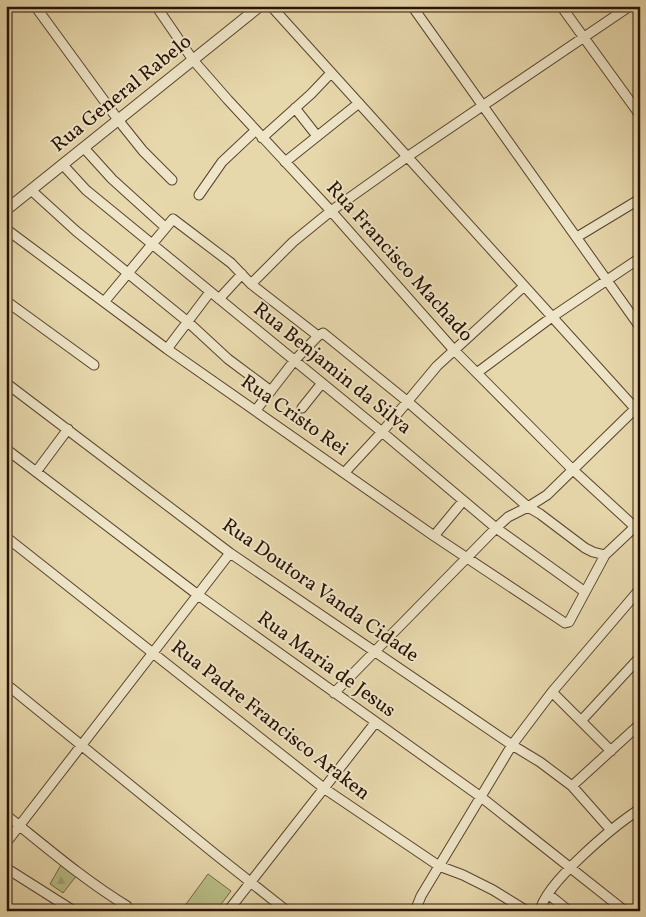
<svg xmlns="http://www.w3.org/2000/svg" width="646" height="917" font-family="Vollkorn,serif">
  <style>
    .forest { fill: url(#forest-firs); stroke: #706846 }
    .garden { fill: #b9be87; stroke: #706846 }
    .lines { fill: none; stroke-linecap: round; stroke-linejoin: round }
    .minor-casing { stroke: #58432e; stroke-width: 11 }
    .tertiary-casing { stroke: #58432e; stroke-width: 12 }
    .minor { stroke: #efe6c9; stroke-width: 9 }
    .tertiary { stroke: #efe6c9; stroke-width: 10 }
    .labels { text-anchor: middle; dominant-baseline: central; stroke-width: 4; stroke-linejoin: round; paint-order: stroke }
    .street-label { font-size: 20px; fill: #281104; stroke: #efe6c9 }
  </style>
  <defs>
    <pattern id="forest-firs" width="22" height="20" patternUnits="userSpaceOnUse" patternTransform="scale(1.25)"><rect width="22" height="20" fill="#b9be87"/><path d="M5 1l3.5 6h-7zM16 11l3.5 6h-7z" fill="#9fa273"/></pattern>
  </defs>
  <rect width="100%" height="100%" fill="#e7d8ac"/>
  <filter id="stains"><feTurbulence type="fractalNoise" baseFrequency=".004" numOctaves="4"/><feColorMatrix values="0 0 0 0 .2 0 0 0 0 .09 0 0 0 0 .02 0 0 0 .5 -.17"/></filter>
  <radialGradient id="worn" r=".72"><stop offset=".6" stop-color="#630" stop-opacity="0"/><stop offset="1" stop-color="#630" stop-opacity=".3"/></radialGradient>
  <path class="forest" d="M62,863l15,12 -14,18 -13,-9z"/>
  <path class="garden" d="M208,874l23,17 -15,20h-35z"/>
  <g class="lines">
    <defs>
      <path id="minor" d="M35,6l84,115 24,30 29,29
        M156,6l37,54 35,40 103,111 122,138 119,120 62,57
        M271,6l369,408
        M412,6l228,321
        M561,6l79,109
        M295,108l22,28
        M262,138l49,-44 20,-21
        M84,148l28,31 53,48
        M285,162l74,-59
        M63,165l23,25 296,242 114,96 89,64
        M31,190l45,41 112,91 40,37 43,32
        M199,195l23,-33 34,-32
        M6,229l161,120 267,187 131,87 4,-1 36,-67 35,-33
        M577,237l63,-38
        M251,284l42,-42 38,-31 76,-54 223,-151
        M219,299l23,-25
        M6,301l88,64
        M104,302l69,-83 58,44 20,21 67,52
        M167,349l43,-57
        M478,372l74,-55 88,-59
        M6,383l224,170 282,192 28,17 32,24 38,43
        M302,408l20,-25
        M256,410l38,-49 24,-25 5,-3 85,69 120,105 12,7 45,34 8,4 12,3
        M6,449l192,146 283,202 144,114
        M36,472l32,-43
        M345,472l37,-40 55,-66 86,-79
        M434,536l29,-35
        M6,537l319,252 114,77 24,9 30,15 34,21
        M6,684l209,170 72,57
        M552,692l59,59
        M334,693l162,-165 12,-11 20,-10 19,-12 88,-86
        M581,721l59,-64
        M572,786l68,-62
        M6,815c39,31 78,65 121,91
        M6,843l224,-290
        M6,868l68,43
        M548,894l21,17
        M228,911l147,-188
        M415,911l6,-15 91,-151 40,-53 88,-103
        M540,911c5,-28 75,-86 100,-102"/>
      <path id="tertiary" d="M6,210l254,-204"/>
    </defs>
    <use href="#minor" class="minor-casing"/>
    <use href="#tertiary" class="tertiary-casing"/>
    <use href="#minor" class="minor"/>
    <use href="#tertiary" class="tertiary"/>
  </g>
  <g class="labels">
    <g class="street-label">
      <text transform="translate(122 94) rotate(-39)">Rua General Rabelo</text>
      <text transform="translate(399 262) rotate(48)">Rua Francisco Machado</text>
      <text transform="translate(332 369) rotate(39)">Rua Benjamin da Silva</text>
      <text transform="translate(294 416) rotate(35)">Rua Cristo Rei</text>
      <text transform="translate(320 591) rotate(35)">Rua Doutora Vanda Cidade</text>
      <text transform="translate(326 665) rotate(36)">Rua Maria de Jesus</text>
      <text transform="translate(270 721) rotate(38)">Rua Padre Francisco Araken</text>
    </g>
  </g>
  <rect width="646" height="917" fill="none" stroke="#e7d8ac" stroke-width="25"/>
  <rect x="8" y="8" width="631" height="902" fill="none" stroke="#281104" stroke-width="2.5"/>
  <rect x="12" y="12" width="621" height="892" fill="none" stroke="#281104"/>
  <rect width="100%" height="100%" filter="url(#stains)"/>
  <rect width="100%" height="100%" fill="url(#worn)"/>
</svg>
